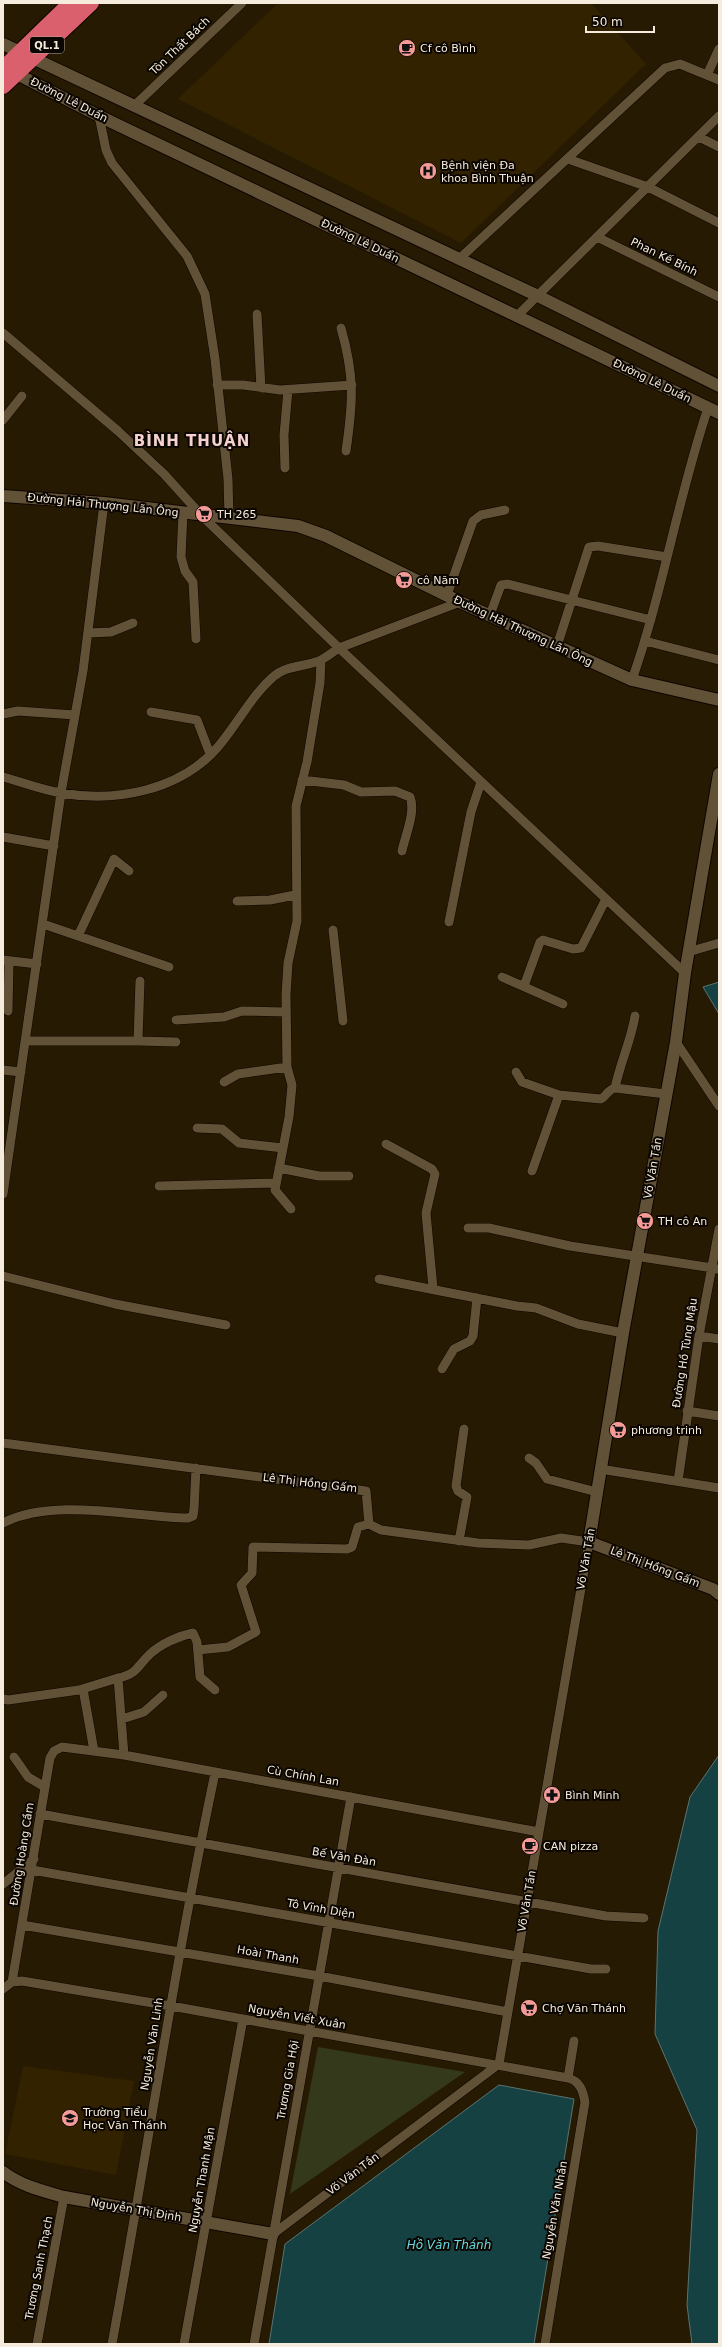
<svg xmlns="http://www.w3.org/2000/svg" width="722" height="2347" font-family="'DejaVu Sans',sans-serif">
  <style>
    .built { fill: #320 }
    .green { fill: #33391a }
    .water { fill: #164143; stroke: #597471 }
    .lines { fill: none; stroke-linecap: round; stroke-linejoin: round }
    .street-casing { stroke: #0f0500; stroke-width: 10 }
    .secondary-casing { stroke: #0f0500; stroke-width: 14 }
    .highway-casing { stroke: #0f0500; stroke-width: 18 }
    .street { stroke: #605137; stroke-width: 9 }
    .secondary { stroke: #605137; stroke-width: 12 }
    .highway { stroke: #db606e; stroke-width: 16 }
    .labels { text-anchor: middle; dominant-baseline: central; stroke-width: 4; stroke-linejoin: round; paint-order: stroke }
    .shield { fill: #0b0601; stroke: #afa79b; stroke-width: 1 }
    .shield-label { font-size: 10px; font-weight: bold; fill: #f5ecdd }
    .street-label { font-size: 11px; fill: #f5ecdd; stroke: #0b0601 }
    .poi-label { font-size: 11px; fill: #f5ecdd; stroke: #0b0601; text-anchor: start }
    .water-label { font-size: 12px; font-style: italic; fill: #64dde4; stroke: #0b0601 }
    .district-label { font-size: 15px; font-weight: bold; letter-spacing: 1px; fill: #f5d2cf; stroke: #0b0601 }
  </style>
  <rect width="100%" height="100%" fill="#271a02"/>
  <path class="built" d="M278,3h313l55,61 -185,179 -283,-144z
    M23,2066l111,15 -18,94 -111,-21z"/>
  <path class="green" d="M318,2047l147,25 -175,122z"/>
  <path class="water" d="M719,982v32l-16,-27z
    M719,1755v589h-27l-5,-39 10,-175 -42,-96 3,-103 32,-134z
    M499,2085l75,14 -40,245h-265l16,-100z"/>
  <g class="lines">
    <defs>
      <path id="street" d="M707,75l12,-26
        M134,106l108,-103
        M99,116l7,34 6,13 75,93 18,38 10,65 13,120 1,39
        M699,137l20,10
        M568,159l80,28 71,36
        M597,237l122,60
        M458,260l207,-192 15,-4 39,16
        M257,314l4,74
        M517,316l202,-200
        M341,328c14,49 12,74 5,123
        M3,333l115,98 46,43 38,42 137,132 346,325
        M217,385h26l37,5 72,-5
        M3,420l19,-24
        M285,468l-1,-33 4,-45
        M183,513l-2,44 4,14 8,11 3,57
        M447,595l26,-74 8,-6 24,-5
        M490,615l11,-30 7,-1 143,36
        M88,633l23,-1 22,-9
        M645,641l74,19
        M557,646l32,-99 9,-1 69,11
        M632,680c31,-89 46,-183 76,-272
        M151,712l46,8 13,34
        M3,714l15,-3 57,4
        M3,777c19,5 39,13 58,16 55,10 119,-3 156,-45 20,-23 34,-52 56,-71 13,-12 33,-10 48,-17 6,-3 12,-8 18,-12l121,-46
        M302,780l42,5 17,7 34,-1 15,6c6,15 -5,39 -8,54
        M3,837l51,9
        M237,901l33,-1 25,-5
        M449,922l22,-110 10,-30
        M43,924l126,43
        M333,930l10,91
        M78,936l36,-77 15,12
        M688,952l31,-9
        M3,960l34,4
        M502,977l61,27
        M524,986l16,-44 3,-2 30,9 8,-1 25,-49
        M8,1011l1,-50
        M176,1020l48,-3 18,-6 44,1
        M26,1041h112l2,-60
        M138,1041l38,1
        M676,1042l43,64
        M3,1070l18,2
        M516,1072l6,10 37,13
        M224,1082l14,-8 49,-7
        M615,1088c5,-25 16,-47 20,-72
        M197,1128l25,1 17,14 44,5
        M386,1144l46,25 3,5 -9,39 7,75
        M279,1168l40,8h30
        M532,1171l27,-76 42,4c6,-3 6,-9 14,-11l51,6
        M159,1186l116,-3
        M3,1194l58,-401 22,-122 21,-168
        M291,1209l-16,-19 14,-73 3,-32 -5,-18 -1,-72 2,-32 9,-42 -1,-115 11,-44 13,-79 1,-23
        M468,1228h21l81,18 149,23
        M3,1276l112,28 111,21
        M379,1279l138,27 19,2 42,16 45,9
        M699,1336l20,3
        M442,1369l12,-20 16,-8 3,-5 4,-38
        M687,1411l32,5
        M3,1443l363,48 3,33 12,6 97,13 51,2 32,-7 28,4 -90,522 -226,170
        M529,1458l7,5 11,16 50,13
        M600,1469l119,19
        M678,1481l21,-145 20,-107
        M3,1523c50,-26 130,-6 185,-5l5,-2 1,-7 2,-41
        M459,1541l8,-44 -9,-6 -2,-5 8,-57
        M198,1650l30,-3 28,-15 -15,-47 11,-12 1,-26 94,2 5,-2 6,-20 11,-3
        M118,1678c20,-4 19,-12 32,-24 11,-10 28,-18 43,-21l4,9 3,35 15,13
        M83,1689l11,62
        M3,1699l5,1 71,-10 39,-12 6,77
        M122,1719l22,-7 19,-17
        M14,1757l14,20 17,10
        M40,1814l566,102 38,2
        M32,1870l559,99h15
        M3,1884l31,-25
        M22,1925l297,51 189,36
        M12,1982l10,-1 149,25 397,72c12,3 15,13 17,24l-40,242
        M3,1989l9,-7 38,-224 4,-7 8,-4 62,8 415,77
        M568,2078l6,-37
        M37,2344l27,-147
        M112,2344c35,-190 63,-382 103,-571
        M184,2344l59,-325
        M254,2344l97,-547"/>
      <path id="secondary" d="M3,44l535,252 181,90
        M9,70l90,46 620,297
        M3,496l101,7 194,23 28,10 134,66 152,69 20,9 87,20
        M719,774l-34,199 -9,69 -53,291 -34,209 124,47 6,5
        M3,2172c18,14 40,19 61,25l209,37"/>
      <path id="highway" d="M3,69l68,-66
        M3,86l88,-83"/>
    </defs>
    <use href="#street" class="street-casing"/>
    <use href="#secondary" class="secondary-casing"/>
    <use href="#highway" class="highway-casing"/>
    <use href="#street" class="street"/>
    <use href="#secondary" class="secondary"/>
    <use href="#highway" class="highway"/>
  </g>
  <defs>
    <symbol id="cafe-disc" viewBox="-11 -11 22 22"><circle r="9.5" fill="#f59b97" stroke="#0b0601"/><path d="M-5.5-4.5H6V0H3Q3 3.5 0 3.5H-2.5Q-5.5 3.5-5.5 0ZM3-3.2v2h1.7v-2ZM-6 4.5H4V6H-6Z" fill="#111"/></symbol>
    <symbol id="hospital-disc" viewBox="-11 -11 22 22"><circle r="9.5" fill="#f59b97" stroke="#0b0601"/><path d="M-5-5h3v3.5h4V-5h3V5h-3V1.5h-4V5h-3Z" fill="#111"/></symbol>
    <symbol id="supermarket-disc" viewBox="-11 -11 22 22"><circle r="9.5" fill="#f59b97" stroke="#0b0601"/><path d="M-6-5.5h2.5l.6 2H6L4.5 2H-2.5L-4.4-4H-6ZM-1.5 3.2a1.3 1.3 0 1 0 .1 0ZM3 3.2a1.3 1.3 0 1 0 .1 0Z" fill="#111"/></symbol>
    <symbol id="pharmacy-disc" viewBox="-11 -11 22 22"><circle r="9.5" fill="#f59b97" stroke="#0b0601"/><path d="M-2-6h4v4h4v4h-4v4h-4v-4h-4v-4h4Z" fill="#111"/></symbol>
    <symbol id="school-disc" viewBox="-11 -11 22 22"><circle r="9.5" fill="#f59b97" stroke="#0b0601"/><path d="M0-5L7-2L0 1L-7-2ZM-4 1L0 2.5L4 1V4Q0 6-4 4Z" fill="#111"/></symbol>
  </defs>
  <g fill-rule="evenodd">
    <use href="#cafe-disc" x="397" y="38" width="20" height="20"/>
    <use href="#hospital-disc" x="418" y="161" width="20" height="20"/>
    <use href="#supermarket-disc" x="194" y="504" width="20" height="20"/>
    <use href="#supermarket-disc" x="394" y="570" width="20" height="20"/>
    <use href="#supermarket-disc" x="635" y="1211" width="20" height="20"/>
    <use href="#supermarket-disc" x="608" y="1420" width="20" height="20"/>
    <use href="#pharmacy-disc" x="542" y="1785" width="20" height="20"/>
    <use href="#cafe-disc" x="520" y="1836" width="20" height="20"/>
    <use href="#supermarket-disc" x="519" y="1998" width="20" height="20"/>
    <use href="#school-disc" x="60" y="2108" width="20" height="20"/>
  </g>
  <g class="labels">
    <rect class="shield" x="30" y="37" width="34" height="16" rx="3"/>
    <g class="shield-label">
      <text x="47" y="45">QL.1</text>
    </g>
    <g class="street-label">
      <text transform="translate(180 46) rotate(-44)">Tôn Thất Bách</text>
      <text transform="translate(69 100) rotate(27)">Đường Lê Duẩn</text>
      <text transform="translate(360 241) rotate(26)">Đường Lê Duẩn</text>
      <text transform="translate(664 257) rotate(26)">Phan Kế Bính</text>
      <text transform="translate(652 381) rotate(26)">Đường Lê Duẩn</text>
      <text transform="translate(103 505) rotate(6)">Đường Hải Thượng Lãn Ông</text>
      <text transform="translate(523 631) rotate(25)">Đường Hải Thượng Lãn Ông</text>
      <text transform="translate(653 1168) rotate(-80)">Võ Văn Tần</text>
      <text transform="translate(685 1353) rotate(-81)">Đường Hồ Tùng Mậu</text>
      <text transform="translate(310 1483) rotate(7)">Lê Thị Hồng Gấm</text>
      <text transform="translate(586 1559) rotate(-80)">Võ Văn Tần</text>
      <text transform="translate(655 1567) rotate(21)">Lê Thị Hồng Gấm</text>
      <text transform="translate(303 1776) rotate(10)">Cù Chính Lan</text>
      <text transform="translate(22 1854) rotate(-81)">Đường Hoàng Cầm</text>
      <text transform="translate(344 1857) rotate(10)">Bế Văn Đàn</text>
      <text transform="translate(527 1901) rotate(-80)">Võ Văn Tần</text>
      <text transform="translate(321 1909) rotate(10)">Tô Vĩnh Diện</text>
      <text transform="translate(268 1955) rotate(10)">Hoài Thanh</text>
      <text transform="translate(297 2017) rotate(10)">Nguyễn Viết Xuân</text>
      <text transform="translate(152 2044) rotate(-81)">Nguyễn Văn Linh</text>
      <text transform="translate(288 2080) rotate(-80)">Trương Gia Hội</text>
      <text transform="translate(353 2174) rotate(-37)">Võ Văn Tần</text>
      <text transform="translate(202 2180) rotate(-80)">Nguyễn Thanh Mận</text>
      <text transform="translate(136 2210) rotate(10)">Nguyễn Thị Định</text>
      <text transform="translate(555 2210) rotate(-80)">Nguyễn Văn Nhân</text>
      <text transform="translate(39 2268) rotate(-79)">Trương Sanh Thạch</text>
    </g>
    <g class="poi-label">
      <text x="420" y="48">Cf cô Bình</text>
      <text x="441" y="165">Bệnh viện Đa<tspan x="441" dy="13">khoa Bình Thuận</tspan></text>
      <text x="217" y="514">TH 265</text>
      <text x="417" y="580">cô Năm</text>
      <text x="658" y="1221">TH cô An</text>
      <text x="631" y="1430">phương trinh</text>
      <text x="565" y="1795">Bình Minh</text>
      <text x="543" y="1846">CAN pizza</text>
      <text x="542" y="2008">Chợ Văn Thánh</text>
      <text x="83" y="2112">Trường Tiểu<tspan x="83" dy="13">Học Văn Thánh</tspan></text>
    </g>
    <g class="water-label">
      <text x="449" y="2245">Hồ Văn Thánh</text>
    </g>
    <g class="district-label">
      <text x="192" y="441">BÌNH THUẬN</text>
    </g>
  </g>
  <rect width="722" height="2347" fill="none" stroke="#f5ecdd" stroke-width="8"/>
  <path d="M586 26v6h68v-6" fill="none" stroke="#f5ecdd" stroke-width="2"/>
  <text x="592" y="26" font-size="12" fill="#f5ecdd" stroke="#0b0601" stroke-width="3" paint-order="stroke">50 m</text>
</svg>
